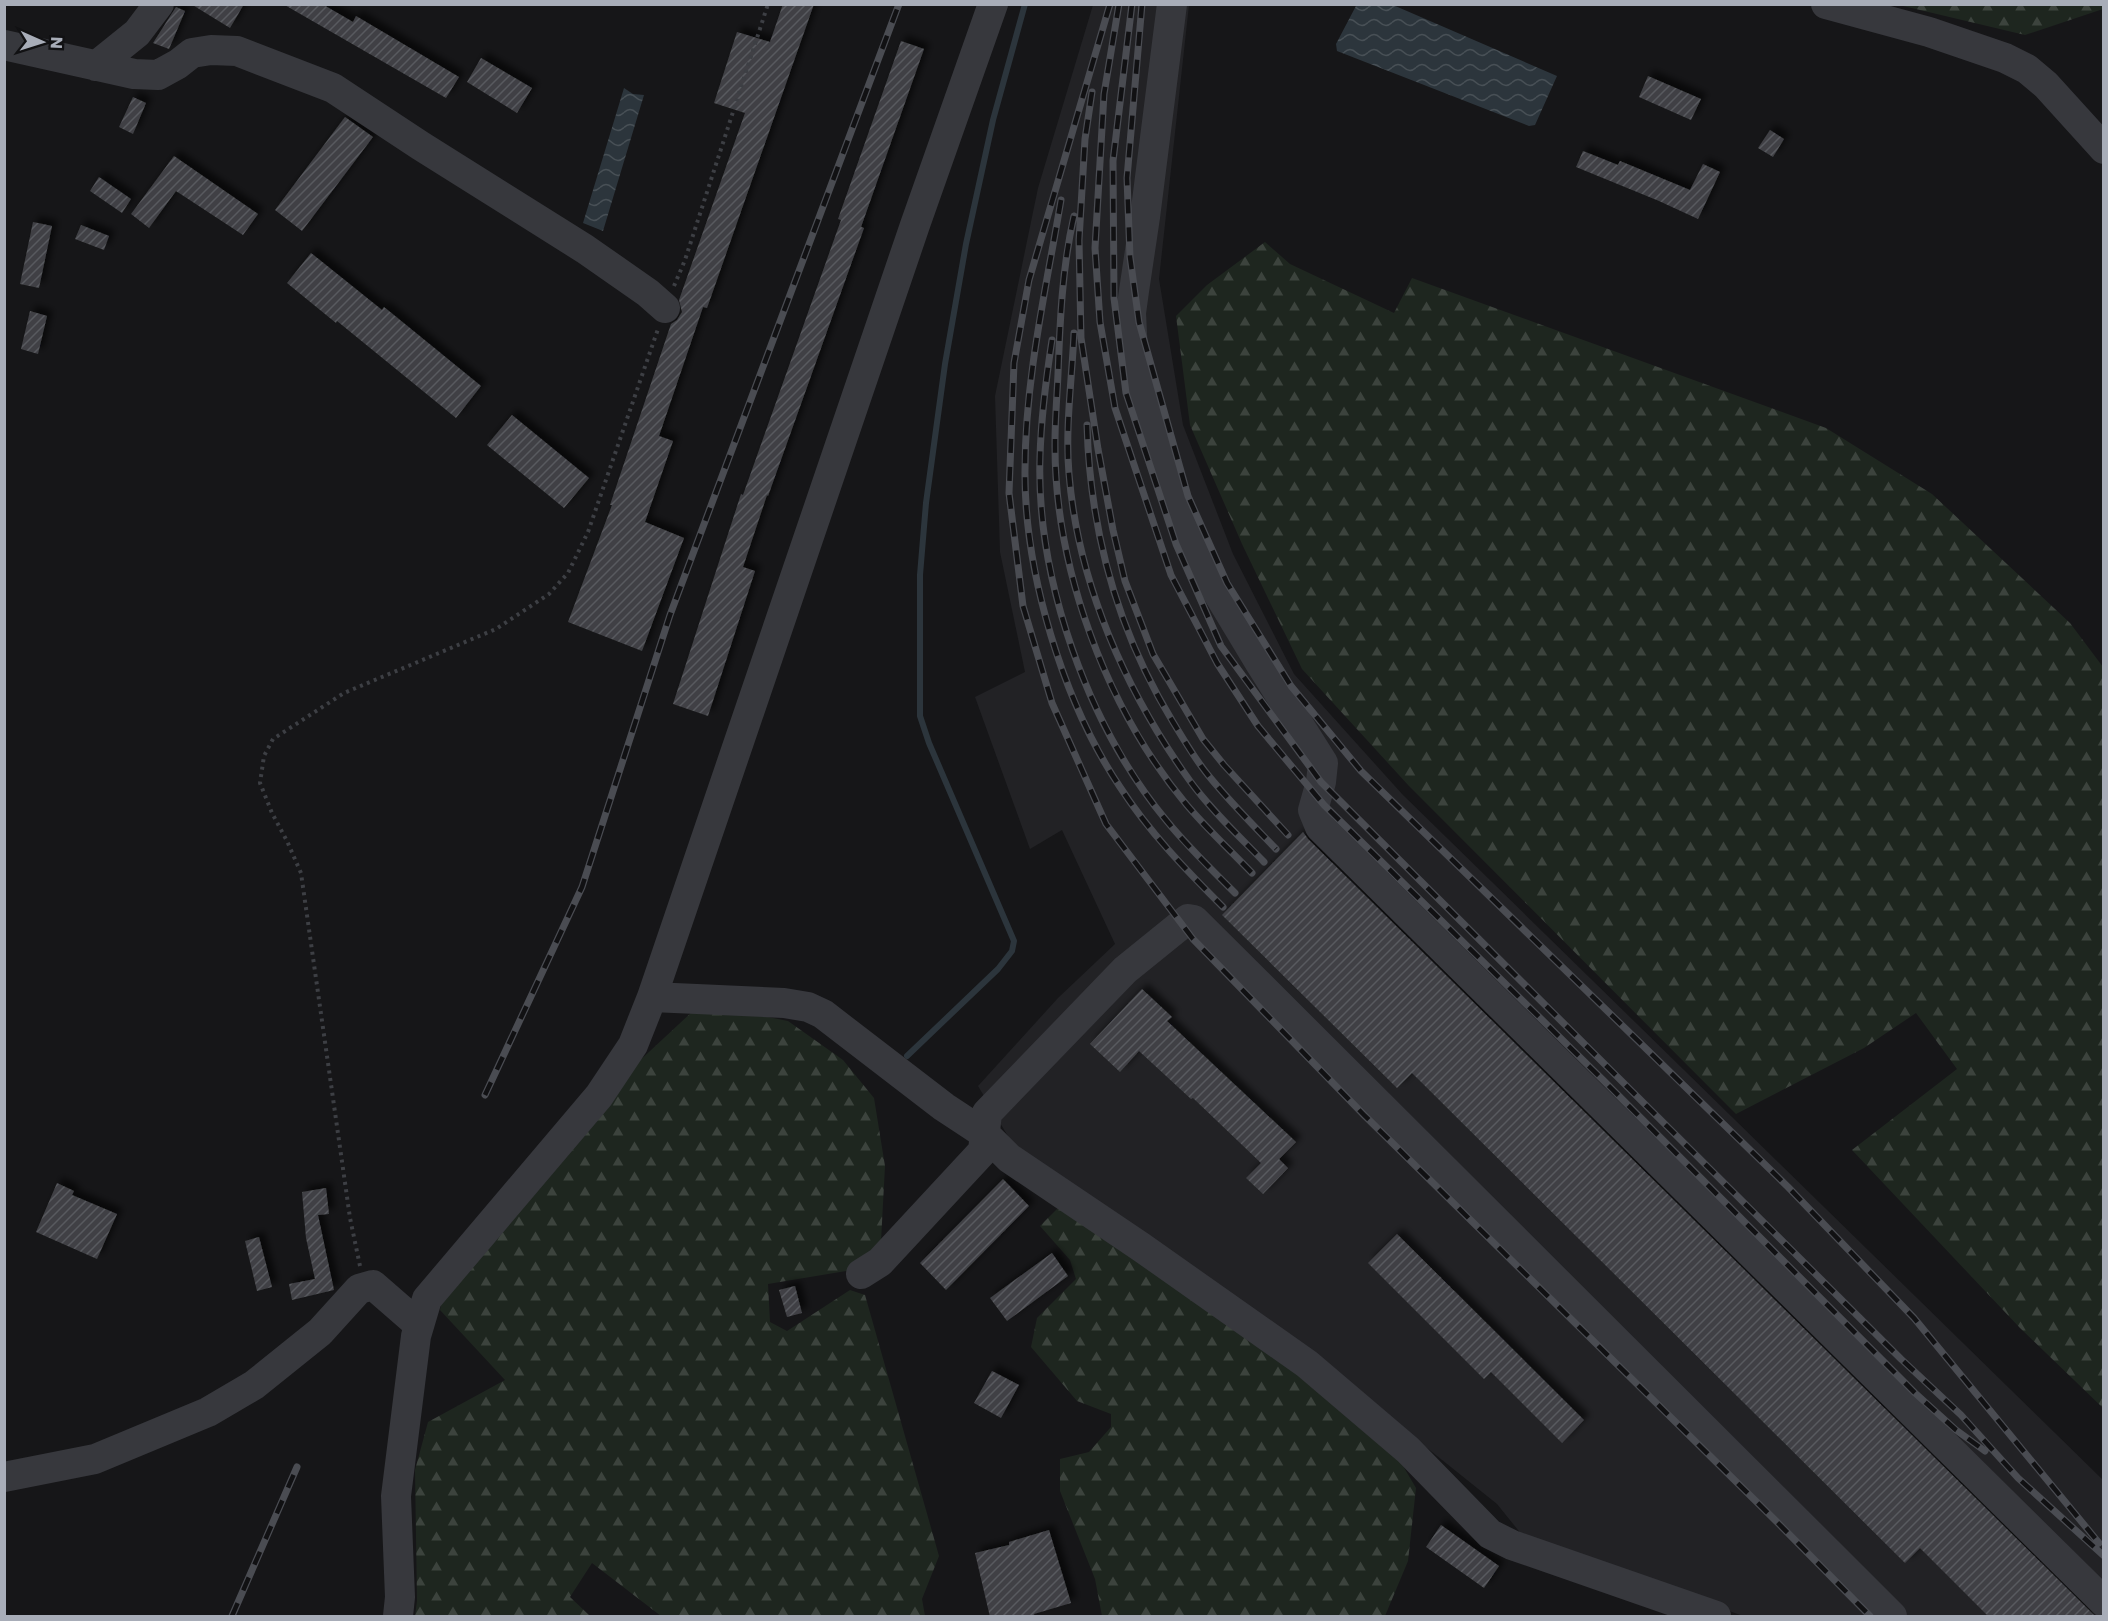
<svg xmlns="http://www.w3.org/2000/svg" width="2108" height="1621" font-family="Poppins,sans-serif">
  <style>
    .built { fill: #222225 }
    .forest { fill: url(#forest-firs) }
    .water { fill: url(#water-waves) }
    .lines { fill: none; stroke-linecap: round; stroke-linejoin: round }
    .stream { stroke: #2c353c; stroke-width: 6 }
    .building { fill: url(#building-hatch); filter: url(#shadow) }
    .path { stroke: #3d3f44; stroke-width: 4; stroke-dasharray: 3 4.5; stroke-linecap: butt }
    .minor { stroke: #37383d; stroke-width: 30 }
    .rail-casing { stroke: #4a4c52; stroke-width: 7 }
    .rail { stroke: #111113; stroke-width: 4.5; stroke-dasharray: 14; stroke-linecap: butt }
  </style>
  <defs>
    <pattern id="forest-firs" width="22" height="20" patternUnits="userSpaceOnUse" patternTransform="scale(1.5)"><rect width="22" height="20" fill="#1e261f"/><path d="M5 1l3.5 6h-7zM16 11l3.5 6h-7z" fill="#3c433d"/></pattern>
    <pattern id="water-waves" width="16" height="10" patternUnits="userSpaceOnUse" patternTransform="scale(1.5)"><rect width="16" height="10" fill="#2c353c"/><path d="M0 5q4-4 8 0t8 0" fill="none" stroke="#485056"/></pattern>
    <pattern id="building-hatch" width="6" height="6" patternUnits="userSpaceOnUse" patternTransform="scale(1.5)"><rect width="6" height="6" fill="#404145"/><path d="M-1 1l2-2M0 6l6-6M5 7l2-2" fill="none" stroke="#595a5e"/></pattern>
    <filter id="shadow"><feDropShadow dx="5.5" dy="-5.5" stdDeviation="3" flood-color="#0009"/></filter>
  </defs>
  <rect width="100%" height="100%" fill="#161618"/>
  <path class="built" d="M1093,5h96l-30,274 24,146 50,129 61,120 109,121 700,685v136h-360l-221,-81 -25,-31 -186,-149 -296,-207 -37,-62 80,-88 57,-54 -53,-114 -32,19 -55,-152 50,-25 -25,-120 -5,-156 43,-208z"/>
  <path class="forest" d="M2103,4v5l-78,26 -126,-30z
    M1265,242l25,22 104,49 18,-35 414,150 106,66 138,129 33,44v741l-83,-80 -168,-178 105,-81 -41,-56 -52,35 -128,66 -327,-328 -107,-117 -60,-125 -52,-119 -14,-109 31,-31z
    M693,1011h45l50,10 55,39 31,38 11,68 -4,75 -29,29 -84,14 2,38 17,9 63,-41 15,5 74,261 -17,43 3,17h-264l-69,-53 -22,34 20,19h-175l2,-15 -2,-131 13,-48 77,-42 -65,-70 4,-21 191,-224z
    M1060,1206l241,170 95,78 20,34 -8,73 -23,55h-283l-7,-37 -35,-88v-32l29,-7 22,-25v-13l-34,-13 -46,-54 6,-29 39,-39 -6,-19 -30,-34z"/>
  <path class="water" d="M1357,4l36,1 164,71 -22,49 -6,1 -192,-75 -1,-7z
    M624,88l9,6 11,1 -41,136 -20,-8z"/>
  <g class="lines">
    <path class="stream" d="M907,1056l91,-87 14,-18 2,-10 -85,-198 -9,-27v-141l6,-72 19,-139 21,-120 27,-124 32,-116"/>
  </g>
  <path class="building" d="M191,4h53l-14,24z
    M283,4h39l31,18 3,-6 103,61 -13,21z
    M783,4h31l-107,304 -4,-1 -44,129 14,5 -28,81 39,16 -42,113 -74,-29 44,-117h-2l61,-181 6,-4 5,-8 -3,-12 66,-187 -31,-10 23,-71 33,10z
    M176,7l9,4 -16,38 -16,-6z
    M901,41l23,8 -63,178 3,1 -96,268 -1,-1 -24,72 12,4 -47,145 -35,-12 68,-210 2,1 98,-275 -3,-1z
    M481,58l51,30 -15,25 -50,-31z
    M1648,76l53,23 -10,21 -52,-23z
    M133,97l13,6 -13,31 -14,-7z
    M345,117l28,20 -71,94 -27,-21z
    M1770,130l14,9 -11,18 -15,-9z
    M1583,151l35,14 2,-4 70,29 13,-26 17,8 -22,47 -39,-18 -83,-34z
    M174,156l84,58 -15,21 -67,-44 -27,37 -18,-14z
    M99,177l32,22 -9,14 -32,-22z
    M33,222l19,4 -13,62 -19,-4z
    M81,225l28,11 -5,14 -29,-11z
    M311,253l71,57 2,-3 97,79 -25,32 -119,-97 -1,2 -49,-40z
    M30,311l17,5 -9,38 -17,-5z
    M512,415l77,63 -25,30 -77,-63z
    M1303,832l5,7 788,778h-107l-69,-69 -15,15 -493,-490 -15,15 -175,-173z
    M1142,989l30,28 -5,4 129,121 -17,17 9,9 -25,26 -17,-16 15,-15 -68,-65 -2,1 -52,-48 -19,21 -30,-28z
    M1003,1179l26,27 -83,84 -26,-27z
    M57,1183l17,8 -2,4 45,19 -20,45 -61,-27z
    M326,1188l3,26 -11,1 16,75 -42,10 -3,-16 26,-5 -9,-41 -4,-46z
    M1397,1234l187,186 -22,23 -71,-71 -7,7 -116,-116z
    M259,1237l13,50 -15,4 -12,-50z
    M1052,1253l16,23 -61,45 -17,-23z
    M795,1286l7,27 -15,4 -8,-27z
    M992,1371l27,14 -18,33 -27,-15z
    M1441,1525l58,41 -15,22 -58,-41z
    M1049,1530l22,73 -37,11 1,3h-45l-15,-64 34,-8v-3z"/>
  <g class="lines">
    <path class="path" d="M674,286l11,-26 83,-256
      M360,1266l-10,-48 -49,-345 -14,-32 -15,-28 -12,-30 4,-27 9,-17 71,-46 152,-64 53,-35 19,-21 20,-41 70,-203"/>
    <path class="minor" d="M1172,4l-27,213 -11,74 -3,22 2,41 12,52 31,99 37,80 47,78 63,100 -2,19 -8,28 7,17 784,775
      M1826,4l103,28 76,26 22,11 19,16 58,64
      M4,45l130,29 24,1 20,-11 14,-11 19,-3 26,1 96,37 88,58 164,103 63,44 17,15
      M96,66l41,-33 22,-29
      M652,997l132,6 24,4 15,7 121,93 41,27 24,24 132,89 166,117 101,86 82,84 22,11 204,71
      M861,1274l19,-12 103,-111 4,-38 138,-143 63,-51 6,1 698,696
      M4,1477l91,-18 113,-47 46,-27 66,-53 39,-43 14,-4 46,40
      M398,1616l2,-19 -4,-101 20,-160 11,-37 172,-203 34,-51 19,-48 263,-772 78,-221"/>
    <defs>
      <path id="rail" d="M1110,4l-81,276 -15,83 -5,130 14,113 29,97 54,121 87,115 171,176 414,408 92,93
        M1119,4l-15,90 -9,154 5,74 15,86 56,167 46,88 41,63 66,79 279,275 312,313 41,37 29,21
        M1132,4l-19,157 1,137 12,95 50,151 45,102 100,136 580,577 60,56 57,63 86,78
        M1142,4l-15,174 3,79 9,65 49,174 39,87 64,103 70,85 427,416 126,131 185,225
        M1092,92l-7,47 -6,101 2,98 17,111 15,81 12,51 28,73 50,85 21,26 64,70
        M1061,200c-15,89 -36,179 -36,270 -1,102 38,232 95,317 29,45 66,83 103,120
        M1074,216c-12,52 -14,105 -16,158 -1,23 -3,46 -3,68 -1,125 51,266 131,362 20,24 44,46 66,69
        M1074,333c-2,46 -9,95 -5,141 9,110 57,218 121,307 21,29 49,55 74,81
        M1052,340c-6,39 -11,78 -12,117 -4,122 48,269 126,363 21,26 45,49 69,73
        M1087,425c3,106 31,207 86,297 11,18 22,37 35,53 21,26 45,50 68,74
        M485,1095l97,-208 88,-272 229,-611
        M232,1616l65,-149"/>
    </defs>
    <use href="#rail" class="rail-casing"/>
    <use href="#rail" class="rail"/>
  </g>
  <rect width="2108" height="1621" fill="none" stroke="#a8adb8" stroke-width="12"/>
  <g transform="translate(42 42) rotate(93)" stroke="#111113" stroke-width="4.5" paint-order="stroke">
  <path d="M0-4.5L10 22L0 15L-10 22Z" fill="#a8adb8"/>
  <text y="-9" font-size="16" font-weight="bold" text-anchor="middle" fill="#a8adb8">N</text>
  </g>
</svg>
